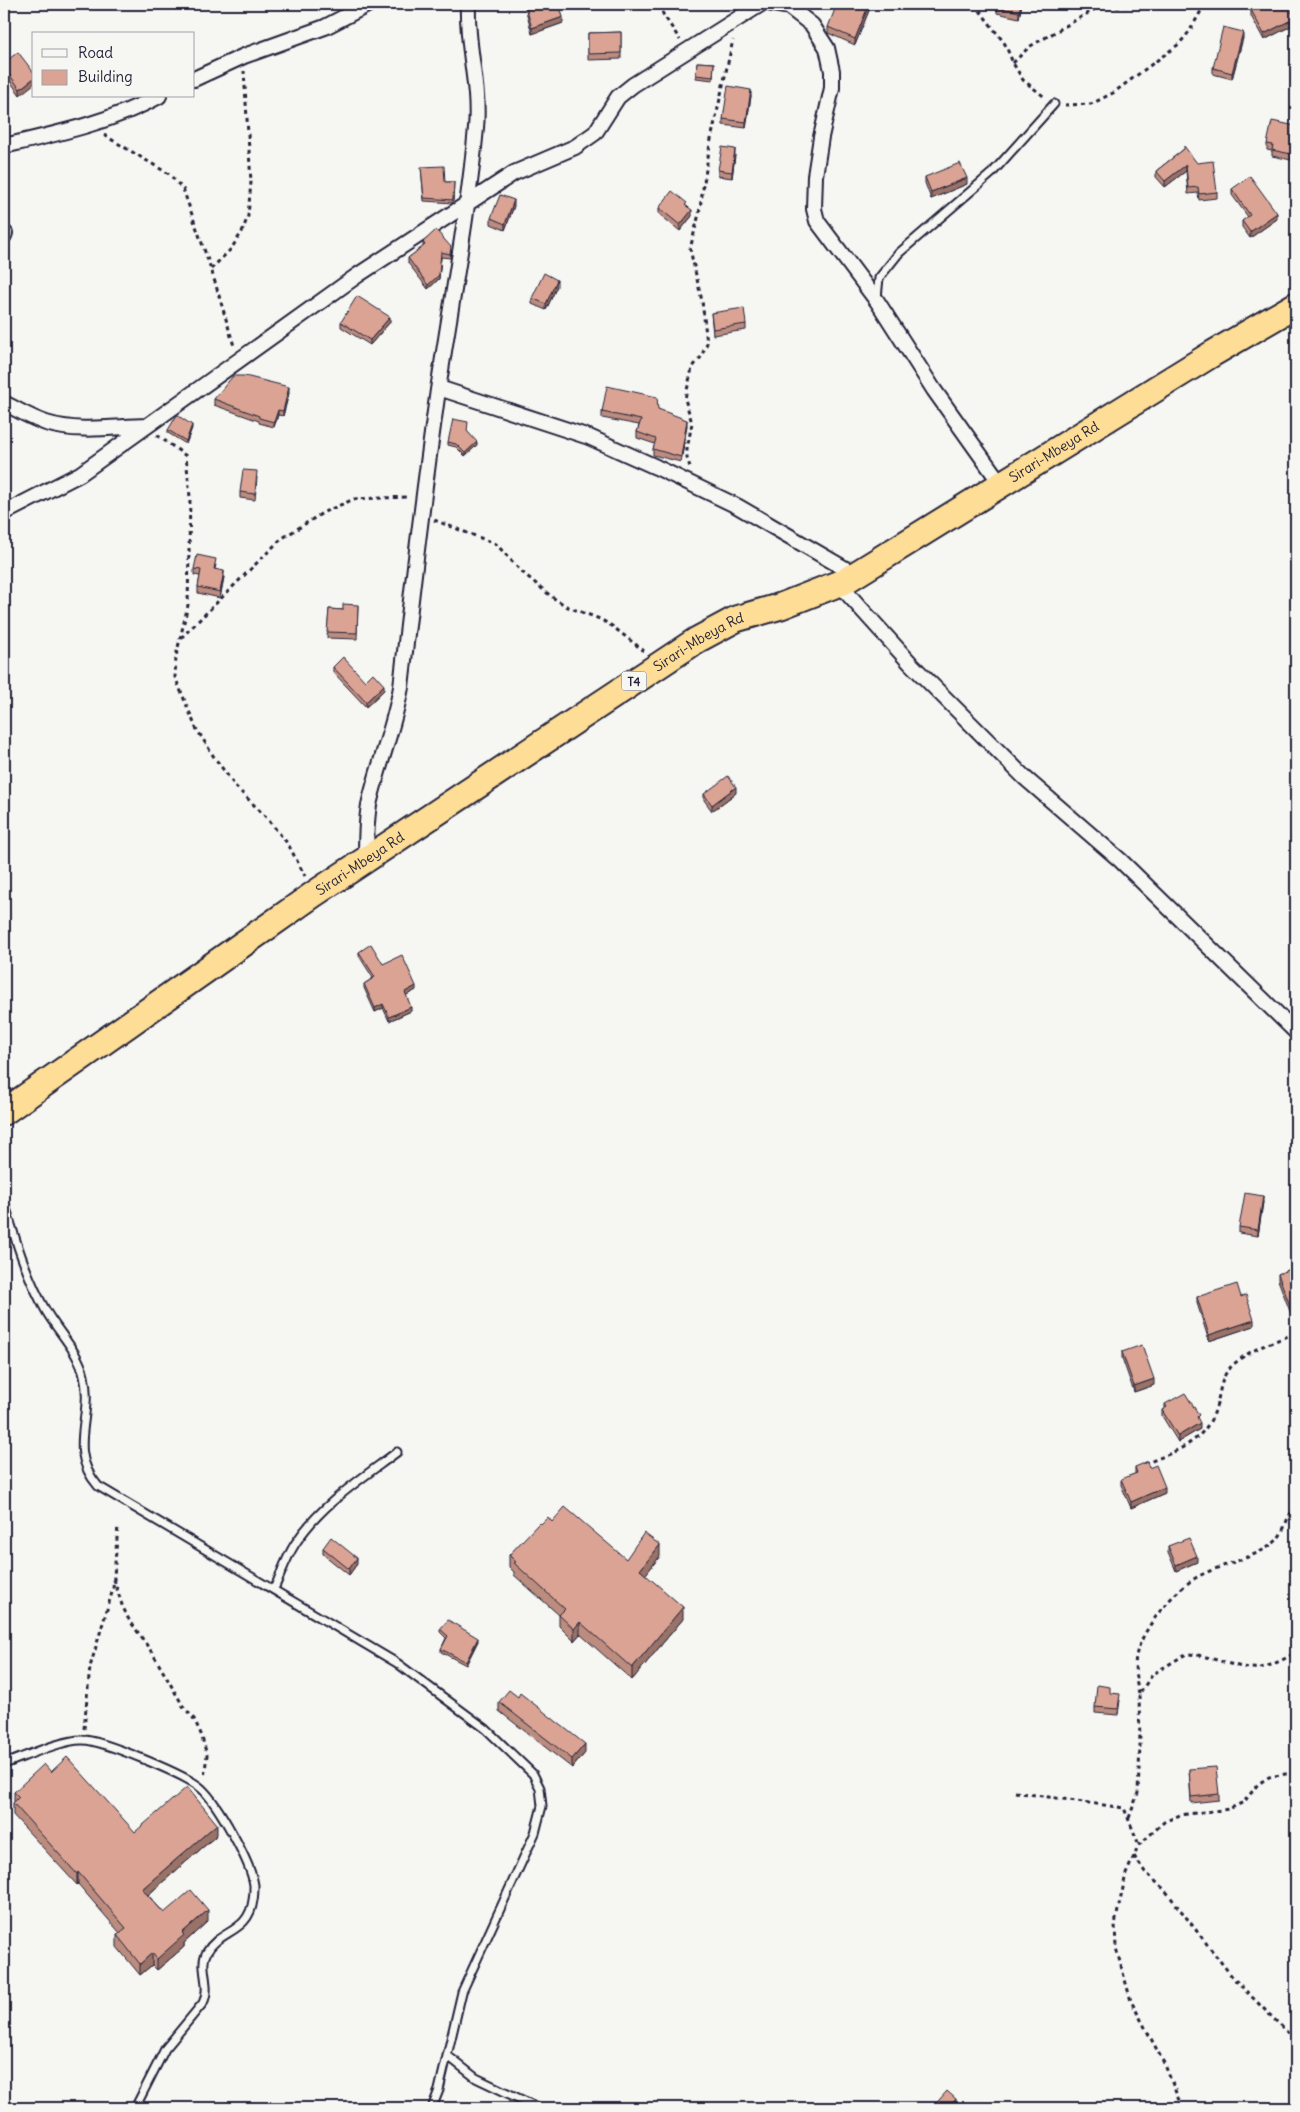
<svg xmlns="http://www.w3.org/2000/svg" width="1300" height="2112" font-family="Delius,sans-serif">
  <style>
    .lines { fill: none; stroke-linecap: round; stroke-linejoin: round }
    .lane-casing { stroke: #22223b; stroke-width: 11 }
    .street-casing { stroke: #22223b; stroke-width: 18 }
    .highway-casing { stroke: #22223b; stroke-width: 29 }
    .path { stroke: #22223b; stroke-width: 3; stroke-dasharray: 4 4; stroke-linecap: butt }
    .lane { stroke: #f6f6f2; stroke-width: 7 }
    .street { stroke: #f6f6f2; stroke-width: 14 }
    .highway { stroke: #fedd96; stroke-width: 25 }
    .wall { fill: #bc8c7e; stroke: #22223b }
    .shaded-wall { fill: #997267; stroke: #22223b }
    .building { fill: #dba393; stroke: #22223b }
    .labels { text-anchor: middle; dominant-baseline: central; stroke-width: 4; stroke-linejoin: round; paint-order: stroke }
    .shield { fill: #f6f6f2; stroke: #626272; stroke-width: 1 }
    .shield-label { font-size: 12px; font-weight: bold; fill: #22223b }
    .street-label { font-size: 14px; fill: #22223b; stroke: #f6f6f2 }
  </style>
  <rect width="100%" height="100%" fill="#f6f6f2"/>
  <filter id="ink" filterUnits="userSpaceOnUse"><feTurbulence type="fractalNoise" baseFrequency=".02" numOctaves="2"/><feDisplacementMap in="SourceGraphic" scale="10" xChannelSelector="R" yChannelSelector="G"/><feConvolveMatrix kernelMatrix="1 2 1 2 8 2 1 2 1" color-interpolation-filters="sRGB"/></filter>
  <g filter="url(#ink)">
    <g class="lines">
      <defs>
        <path id="lane" d="M877,298l2,-20 20,-25 93,-80 62,-69
          M4,1201c11,38 22,75 42,110 12,21 33,41 38,65 10,41 -18,73 14,110l299,177 89,66 47,45 7,14 2,18 -7,27 -73,159 -23,98 -7,18
          M274,1589c7,-15 12,-31 21,-45 25,-39 66,-65 102,-92
          M4,1764c20,-7 60,-25 79,-24 19,0 106,36 119,49 16,15 49,74 52,96 0,4 0,10 -1,15 -4,33 -34,30 -46,52 -9,14 5,34 -4,51l-38,46 -30,59
          M448,2056l28,22 63,30"/>
        <path id="street" d="M772,4l17,3 23,18 15,23 5,23v17l-11,49 -6,39 -1,33 3,12 60,80 57,89 67,94
          M194,79l50,-23 81,-29 44,-23
          M4,146c52,-12 108,-24 155,-50
          M4,236l1,-3
          M439,388l150,49 67,30 81,39 119,69
          M4,403c14,7 27,15 42,20 32,10 66,4 99,3
          M4,513l76,-39 278,-199 156,-102 61,-26 20,-14 23,-36 15,-12 128,-81
          M838,583l74,82 113,113 95,82 176,172
          M366,859c0,-18 0,-36 3,-54 9,-40 25,-77 32,-118 11,-99 23,-198 37,-297 13,-87 30,-174 38,-262 4,-42 -10,-82 -8,-124"/>
        <g id="highway">
          <path id="s1" d="M4,1112l310,-218 383,-254 39,-21 45,-13 64,-25 367,-227 84,-49"/>
        </g>
      </defs>
      <use href="#lane" class="lane-casing"/>
      <use href="#street" class="street-casing"/>
      <use href="#highway" class="highway-casing"/>
      <path class="path" d="M660,4l3,10 17,26
        M975,4l30,40 8,19 10,17 23,18
        M1013,63l16,-16 66,-38 49,-5
        M1065,105l26,-1 22,-11 66,-49 10,-12 16,-28
        M104,135l65,39 14,15 28,80 23,77
        M211,269l20,-20 11,-17 6,-16 3,-34 -7,-111
        M157,435l29,21 4,41 -2,108 -12,51 -1,21 21,51 18,29 22,30 29,29 23,28 17,32
        M690,467l-3,-9v-9l5,-26 -7,-24 7,-31 9,-11 6,-14 -5,-42 -12,-52 9,-35 11,-70 23,-104
        M434,520l62,24 26,28 30,25 16,10 32,12 12,7 32,25
        M181,638l100,-99 43,-27 30,-13 55,-2
        M1144,1464c33,-13 63,-22 73,-60 3,-12 4,-26 12,-35 17,-19 44,-27 67,-36
        M114,1579l8,26 6,13 25,36 30,52 11,13 7,15 6,21 -3,23
        M1139,1694c-3,-12 -5,-26 -3,-38 6,-28 40,-69 65,-81 22,-11 46,-15 67,-28 19,-11 15,-29 28,-39
        M84,1729l6,-62 23,-78 5,-64
        M1015,1792l109,16 15,37
        M1129,1818l9,-25 2,-47 -1,-52 14,-20 33,-20c25,0 55,19 78,13 12,-3 22,-9 32,-15
        M1134,1856l11,16 20,18 69,89 62,62
        M1182,2108l-17,-43 -34,-64 -15,-53 -1,-24 11,-50 13,-29 25,-23 16,-7 49,-6 15,-7 14,-18 11,-7 27,-5"/>
      <use href="#lane" class="lane"/>
      <use href="#street" class="street"/>
      <use href="#highway" class="highway"/>
    </g>
    <path class="wall" d="M524,4h37l-2,1 4,18 -31,11z
      M870,4v4l-15,37 -27,-12v-6z
      M1022,4l-3,14 -22,-5v-6z
      M1251,10l44,14 -31,16 -13,-24z
      M621,32v27l-33,1v-27z
      M1243,38l-11,41 -19,-5v-6z
      M697,62l17,1 -1,17 -17,-2z
      M4,63l30,10 -14,22 -16,-22z
      M751,96l-5,32 -23,-3v-6z
      M1296,126v35l-24,-5v-5l-5,-1v-6z
      M1184,149l33,43v6l-18,2 -1,-7 -10,1 -2,-23 -21,16 -9,-10v-6z
      M735,155l-3,23 -14,-2v-6z
      M421,167l24,15h9l-1,21 -29,-2z
      M925,177l42,7 -36,15 -6,-16z
      M1232,189l45,30 -27,19 -8,-11v-6l6,-4 -16,-22z
      M514,206l-9,24 -14,-6v-6z
      M687,206l5,10 -12,15 -21,-17v-6z
      M423,242l28,9 -1,7 -9,-1 -2,22 -11,10 -20,-26v-5l15,-11z
      M557,286l-11,24 -14,-6v-6z
      M711,313l35,11v6l-33,5z
      M341,322h49l-20,23 -29,-18z
      M289,393l-6,23 -5,-1 -4,12 -15,-4v-2l-45,-16v-6z
      M658,409l29,16 -6,37 -28,-7v-6l2,-5 -18,-6v-6l2,-7 -37,-7v-6z
      M192,428l-6,16 -18,-11v-3z
      M467,431l10,14 -12,11 -9,-9 -8,-2v-3z
      M257,477l-2,23 -15,-2v-6z
      M216,565l-1,4 9,8 -4,21 -22,-5v-6l2,-11 -6,-1v-6z
      M358,605l-1,34 -30,-1 2,-29 14,1z
      M333,667l51,23 -18,17 -33,-35z
      M736,793l-24,18 -8,-11v-6z
      M359,952l24,12 33,26 -10,5 5,16 -22,10 -6,-13 -8,4 -11,-24v-4l9,-6 -14,-22z
      M1263,1202l-5,34 -19,-3v-6z
      M1296,1267l-5,47 -13,-34v-6z
      M1197,1297h44l13,29 -45,15 -12,-38z
      M1122,1352l32,33 -20,7 -12,-34z
      M1165,1404l35,25 -22,13 -16,-26v-6l3,-2z
      M1135,1467l30,26 -34,15 -10,-23v-6l14,-5z
      M552,1522l74,37 34,-3 -15,19 38,44 -51,61 -52,-46 -6,7 -15,-15v-11l-45,-40v-3l-5,-5v-12l32,-31z
      M1168,1546l29,16 -21,9 -8,-19z
      M323,1548l34,16 -8,11 -26,-21z
      M440,1629l38,12 -12,24 -25,-13v-3l5,-11 -6,-6z
      M518,1697l67,56 -13,15 -73,-57v-9z
      M1120,1700l-2,15 -23,-2v-6z
      M1189,1769l30,25v6l-28,3z
      M51,1772l84,60 82,3 -69,60 16,18 44,8 -24,22v4l-27,23 -5,-5 -12,10 -23,-28v-12l3,-2 -42,-49 -1,1 -64,-70v-12l1,-1v-10z"/>
    <path class="shaded-wall" d="M869,4h1v4l-15,37v-6z
      M1021,4h1l-3,14v-6z
      M563,17v6l-31,11v-6z
      M1295,18v6l-31,16v-6z
      M1243,32v6l-11,41v-6z
      M34,78v6l-14,11v-6z
      M751,90v6l-5,32v-6z
      M735,149v6l-3,23v-6z
      M1186,165v6l-21,16v-6z
      M967,178v6l-36,15v-7z
      M514,200v6l-9,24v-6z
      M692,210v6l-12,15v-6z
      M1277,213v6l-27,19v-6z
      M441,257l-2,22 -11,10v-4z
      M557,280v6l-11,24v-6z
      M390,317v5l-20,23v-5z
      M289,387v6l-6,23v-5z
      M278,410v5l-4,12v-5z
      M687,420v5l-6,37v-5z
      M192,425v3l-6,16v-3z
      M477,442v3l-12,11v-3z
      M224,571v6l-4,21v-6z
      M384,685v5l-18,17v-5z
      M736,787v6l-24,18v-6z
      M416,986v4l-11,6v-4z
      M383,1004v4l-8,4v-4z
      M411,1007v4l-22,10v-4z
      M1263,1196v6l-5,34v-6z
      M1296,1306v6l-5,2v-6z
      M1254,1320v6l-45,15v-6z
      M1154,1379v6l-20,7v-6z
      M1200,1423v6l-22,13v-6z
      M1165,1487v6l-34,15v-6z
      M660,1545v11l-20,26v-12z
      M1197,1556v6l-21,9v-6z
      M357,1558v6l-8,11v-6z
      M683,1607v12l-51,61v-12z
      M580,1622v12l-6,7v-12z
      M478,1638v3l-12,24v-3z
      M585,1744v9l-13,15v-9z
      M217,1824v11l-75,65v-11z
      M78,1872v12l-1,1v-11z
      M208,1910v11l-24,22v4l-27,23v-11l25,-26z
      M152,1953v12l-12,10v-11z
      M956,2099v6l-2,3h-5z"/>
    <path class="building" d="M525,4h34l4,13 -31,11z
      M837,4h32l-14,35 -27,-12z
      M997,4h24l-2,8 -22,-5z
      M1263,4h25l7,14 -31,16 -13,-24z
      M1223,27l20,5 -11,41 -19,-5z
      M621,32v21l-33,1v-21z
      M18,52l16,21v5l-14,11 -16,-22v-4z
      M697,62l17,1 -1,14 -17,-2z
      M728,86l23,4 -5,32 -23,-3z
      M1272,121l24,5v29l-24,-5 1,-5 -6,-1z
      M1184,146l13,17 16,-2 4,31 -18,2 -1,-7 -10,1 -2,-23 -21,16 -9,-10 28,-22z
      M722,147l13,2 -3,23 -14,-2z
      M960,163l7,15 -36,14 -6,-15z
      M444,166l1,16h9l-1,18 -29,-2 -3,-31z
      M1250,176l27,37 -27,19 -8,-11 8,-6 -18,-26z
      M672,191l15,12 -2,2 7,5 -12,15 -21,-17z
      M500,195l14,5 -9,24 -14,-6z
      M436,230l15,17 -1,7 -9,-2 -2,23 -11,10 -20,-27 17,-13 -2,-3z
      M544,273l13,7 -11,24 -14,-6z
      M357,296l33,21 -20,23 -29,-18z
      M744,308l2,16 -33,5 -2,-16z
      M233,376h12l44,11 -6,24 -5,-1 -4,12 -15,-4v-2l-45,-17z
      M607,386l50,11 1,12 29,11 -6,37 -28,-8 3,-10 -19,-7 4,-12 -39,-8z
      M177,415l15,10 -6,16 -18,-11z
      M453,419l15,3 -1,9 10,11 -12,11 -9,-9 -8,-2z
      M243,470l14,1 -2,23 -15,-2z
      M197,555l19,4 -2,10 10,2 -4,21 -22,-5 3,-17 -7,-1z
      M343,604l15,1 -1,28 -30,-1 2,-23 14,1z
      M343,657l22,24 8,-8 11,12 -18,17 -33,-35z
      M728,776l8,11 -24,18 -8,-11z
      M371,944l12,20 19,-9 14,31 -11,6 6,15 -22,10 -6,-13 -8,4 -11,-24 11,-7 -16,-25z
      M1245,1193l18,3 -5,34 -19,-3z
      M1296,1267v39l-5,2 -13,-34z
      M1237,1284l4,13 5,-2 8,25 -45,15 -12,-38z
      M1142,1345l12,34 -20,7 -12,-34z
      M1185,1393l14,22 -2,2 3,6 -22,13 -16,-26 5,-3 -2,-3z
      M1147,1462l2,6 7,-3 9,22 -34,15 -10,-23 16,-6 -2,-6z
      M565,1507l61,52 18,-26 16,12 -20,25 43,37 -51,61 -52,-46 -6,7 -15,-14 6,-6 -51,-46 2,-1 -7,-7 30,-32 2,1 7,-7 4,5z
      M331,1537l26,21 -8,11 -26,-21z
      M1189,1538l8,18 -21,9 -8,-19z
      M448,1620l30,18 -12,24 -25,-13 7,-13 -8,-7z
      M1097,1685l13,2v6l10,1 -2,15 -23,-2z
      M509,1690l9,7 2,-4 65,51 -13,15 -73,-57z
      M67,1757l68,75 52,-45 30,37 -75,65 22,24 27,-23 17,20 -26,23 2,2 -27,24 -5,-6 -12,11 -23,-29 9,-7 -48,-56 -1,2 -64,-71 6,-6 -5,-5 30,-28 7,8z
      M1216,1767l3,27 -28,3 -2,-28z
      M947,2091l9,8 -7,9h-17z"/>
  </g>
  <g class="labels">
    <rect class="shield" x="621.5" y="671.5" width="25" height="19" rx="4"/>
    <g class="shield-label">
      <text x="634" y="681">T4</text>
    </g>
    <g class="street-label">
      <text stroke="none"><textPath href="#s1" startOffset="1244">Sirari-Mbeya Rd</textPath></text>
      <text stroke="none"><textPath href="#s1" startOffset="839">Sirari-Mbeya Rd</textPath></text>
      <text stroke="none"><textPath href="#s1" startOffset="434">Sirari-Mbeya Rd</textPath></text>
    </g>
  </g>
  <rect width="1300" height="2112" fill="none" stroke="#f6f6f2" stroke-width="20"/>
  <rect x="10" y="10" width="1280" height="2092" fill="none" stroke="#22223b" stroke-width="2" filter="url(#ink)"/>
  <rect x="32" y="32" width="162" height="65" fill="#f6f6f2" stroke="#a1a1a9"/>
  <rect x="42" y="49" width="25" height="8" fill="#f6f6f2" stroke="#a1a1a9"/>
  <text x="78" y="58" font-size="15" fill="#22223b">Road</text>
  <rect x="42" y="70" width="25" height="15" fill="#dba393" stroke="#a1a1a9"/>
  <text x="78" y="82" font-size="15" fill="#22223b">Building</text>
</svg>
